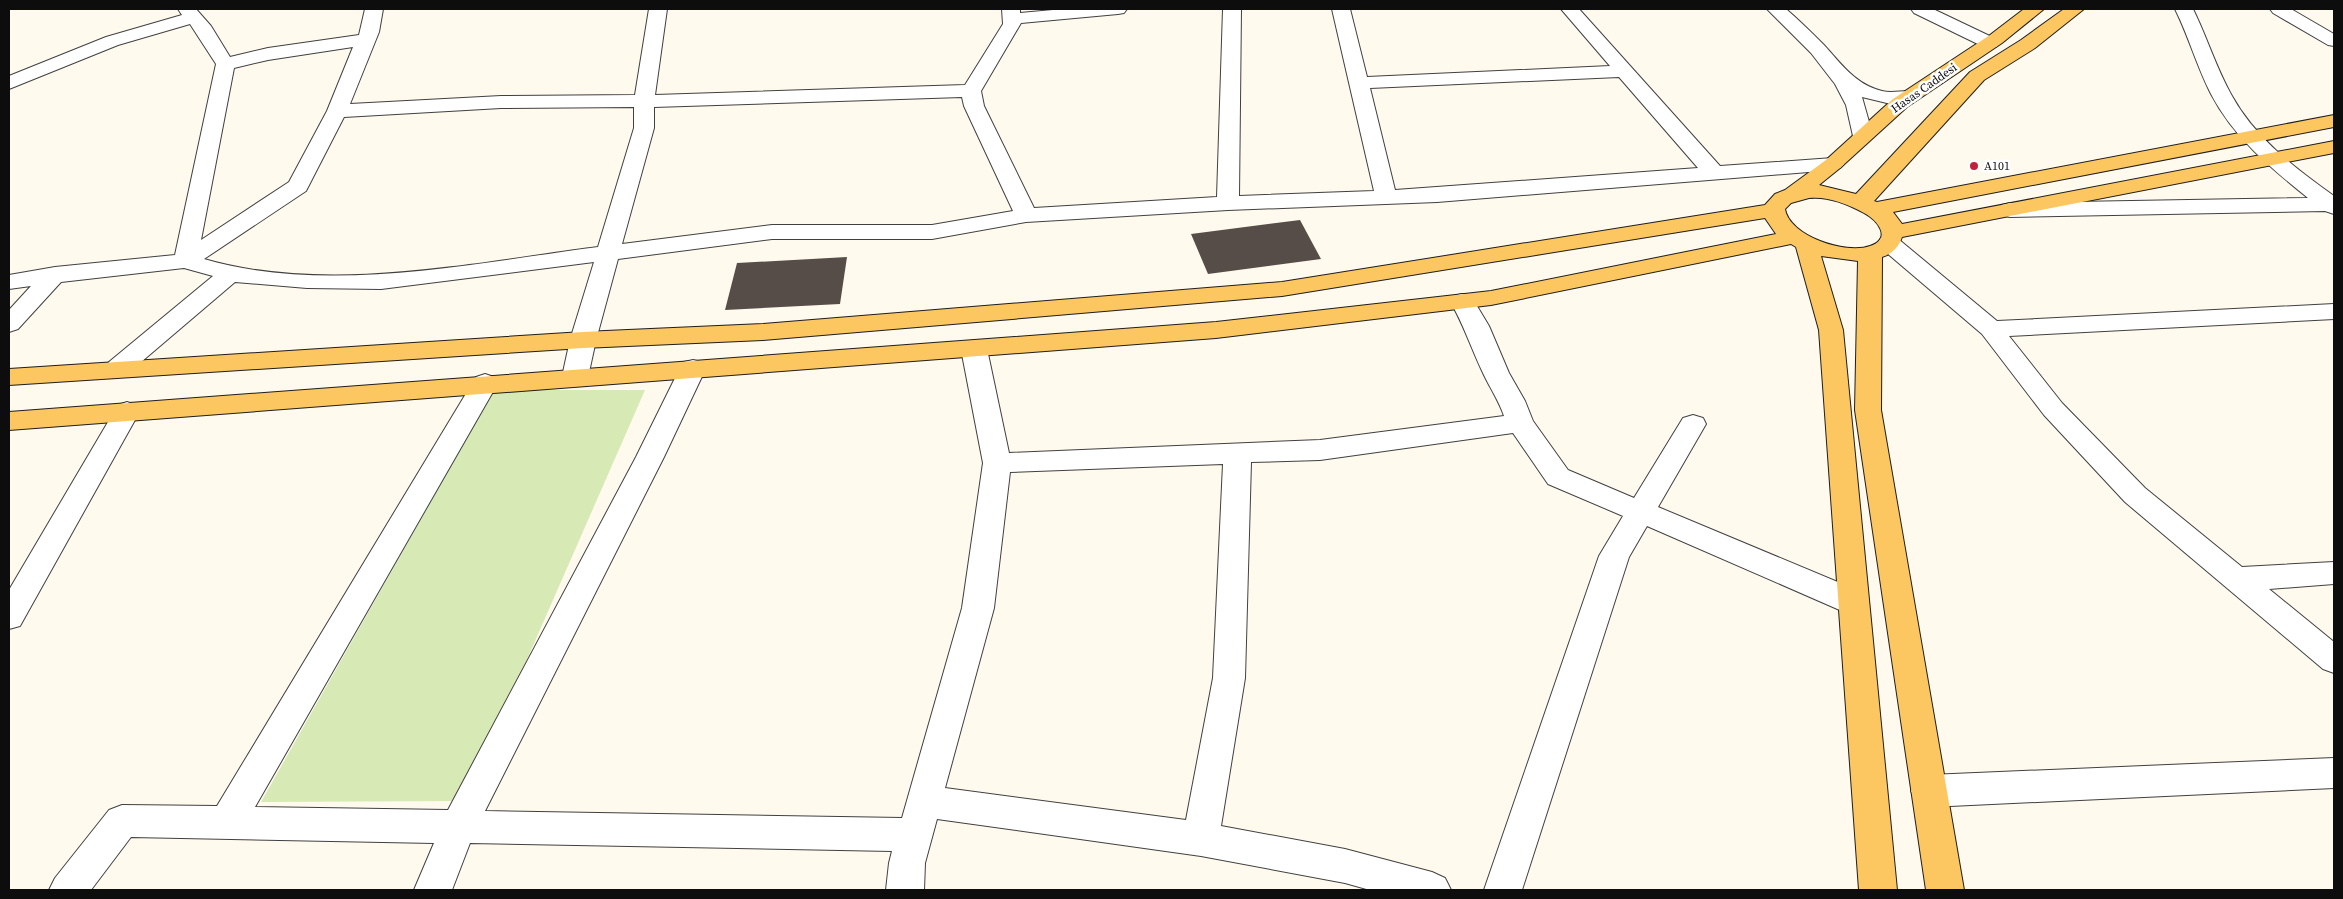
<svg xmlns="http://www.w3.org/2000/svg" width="2343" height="899" font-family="'Source Serif 4',serif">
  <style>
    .green { fill: #d7eab6 }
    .building { fill: #564d49 }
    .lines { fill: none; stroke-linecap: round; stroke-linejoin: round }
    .minor-casing { stroke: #404040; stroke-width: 2 }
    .major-casing { stroke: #1e1e1e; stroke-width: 2 }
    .minor { fill: #fff; fill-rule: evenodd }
    .major { fill: #fcc660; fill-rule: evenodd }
    .poi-dot { fill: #c1213a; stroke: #fff; stroke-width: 2 }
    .labels { text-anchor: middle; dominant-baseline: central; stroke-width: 5; stroke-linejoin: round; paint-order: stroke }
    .far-street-label { font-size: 12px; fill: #0d0d0d; stroke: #fff }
    .far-poi-label { font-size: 12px; fill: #0d0d0d; stroke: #fff; text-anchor: start }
  </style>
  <rect width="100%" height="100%" fill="#fffaed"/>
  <path class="green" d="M494,390h151l-180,411 -204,1z"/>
  <path class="building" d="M1300,220l21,39 -113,15 -17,-40z
    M847,257l-7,47 -115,6 12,-47z"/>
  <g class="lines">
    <defs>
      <path id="minor" d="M178,9h18l15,17 19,31 38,-9 91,-13 6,-26h18l-4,23 -29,72 151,-8 134,-1 14,-86h18l-12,86 310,-10 38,-61 -1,-15h18v4l44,-4h63l-3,4 -6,1 -97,9 -40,68 3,15 50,102 183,-11 6,-188h18l-2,187 135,-5 -42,-182h18l17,68 243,-11 -49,-57h18l141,157 113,-8 7,2 4,4 -4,4 -7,2 -396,32 -209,8 -202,12 -94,17h-160l-154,20 -22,81 -8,37 -4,6 -9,2 -9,-2 -4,-6 8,-37 24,-78 -213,27 -74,-1 -72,-6 -108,92 -9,2 -9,-2 -4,-6 4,-6 104,-86 -29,-8 -123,14 -43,47 -9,3v-22l22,-24 -22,3v-14l46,-8 120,-12 41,-191 -26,-40 -72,21 -109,44v-13l97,-39 76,-22zM353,47l-26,64 -38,71 -88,58 33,-172 34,-8zM1619,77l79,91 -303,22 -25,-102zM962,97l2,9 49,105 -81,14h-160l-150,19 32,-116v-21zM634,107v21l-36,119c-125,16 -271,48 -394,12l102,-68 38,-74 157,-9z
        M1767,9h19c13,11 25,23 37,35 18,19 31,40 59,47 12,3 23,-2 35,1l3,4 -3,4 -26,4 -29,-7 11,39 -3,4 -7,2 -7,-2 -3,-4 -7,-31 -11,-21 -24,-31z
        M1911,9h22l63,30 3,4 -3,4h-12l-70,-34z
        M2175,9h18c14,28 23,59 39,87 23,42 64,73 102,100v18l-9,-3 -315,6 -8,-2 -3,-5 3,-5 8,-2 298,-5c-37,-30 -74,-60 -97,-104 -14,-27 -22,-57 -36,-85z
        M2270,9h21l43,25v12l-6,-1 -55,-32z
        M1889,236l8,2 100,83 337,-17v15l-325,17 53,67 83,85 97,79 92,-5v22l-65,5 65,53v31l-11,-4 -198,-167 -81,-87 -62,-81 -101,-86 -3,-5 3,-5z
        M1462,294l9,2 18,30 20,47 16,28 8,20 35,49 66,28 49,-80 10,-3 10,3 3,6 -48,83 206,86 4,9 -4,9 -11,3 -11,-3 -195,-85 -18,31 -107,333h-38l115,-334 24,-40 -75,-32 -35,-51 -193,27 -69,2 -6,216 -24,148 124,23 87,23 13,6 6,12h-81l-25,-7 -144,-27 -264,-37 -12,44 -1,27h-38l3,-27 3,-12 -422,-8 -18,47h-38l20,-47 -303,-6 -40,53h-42l6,-12 54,-68 13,-5 95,1 259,-429 9,-3 9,3 4,6 -243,424 193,3 188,-353 44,-89 4,-6 9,-2 9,2 4,6 -42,89 -179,354 417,7 60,-210 21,-145 -22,-114 4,-6 9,-2 9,2 4,6 22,104 311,-13 184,-24c-5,-15 -14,-28 -21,-43 -12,-25 -19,-48 -33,-72l3,-5zM1223,464l-10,214 -27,142 -241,-32 49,-180 16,-136z
        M127,402l9,3 4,6 -120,215 -11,3v-39l109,-185z
        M2334,758v30l-405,19 -12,-5 -6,-11 6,-11 12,-5z"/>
      <path id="major" d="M2024,9h20l-42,34 -95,64 -67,61 -21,17 37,9 114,-122 51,-32 43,-31h20l-49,39 -51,32 -110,121 3,1 457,-87v12l-441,85 9,12 432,-83v12l-432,84c-3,10 -10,17 -20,20l-1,153 83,480h-38l-71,-480 3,-149 -37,-5 22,74 54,560h-38l-40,-560 -23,-83 -5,-3 -300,61 -275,33 -1207,92v-18l1207,-90 275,-31 285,-57 -11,-16 -483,78 -519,44 -180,8 -574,37v-16l574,-37 180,-8 519,-42 483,-77 10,-11 10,-4 41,-30 67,-61 97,-64zM1809,198c18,-2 39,6 55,15 13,7 29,25 6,33 -24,9 -81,-10 -85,-37l6,-6z"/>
    </defs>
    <use href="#minor" class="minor-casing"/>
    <use href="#major" class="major-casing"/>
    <use href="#minor" class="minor"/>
    <use href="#major" class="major"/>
  </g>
  <circle class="poi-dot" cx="1974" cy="166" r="5"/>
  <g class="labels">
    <g class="far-street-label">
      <text transform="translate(1924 88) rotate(-35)">Hasas Caddesi</text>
    </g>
    <g class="far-poi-label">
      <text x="1984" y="166">A101</text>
    </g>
  </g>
  <rect width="2343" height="899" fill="none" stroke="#0d0d0d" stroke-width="20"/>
</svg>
